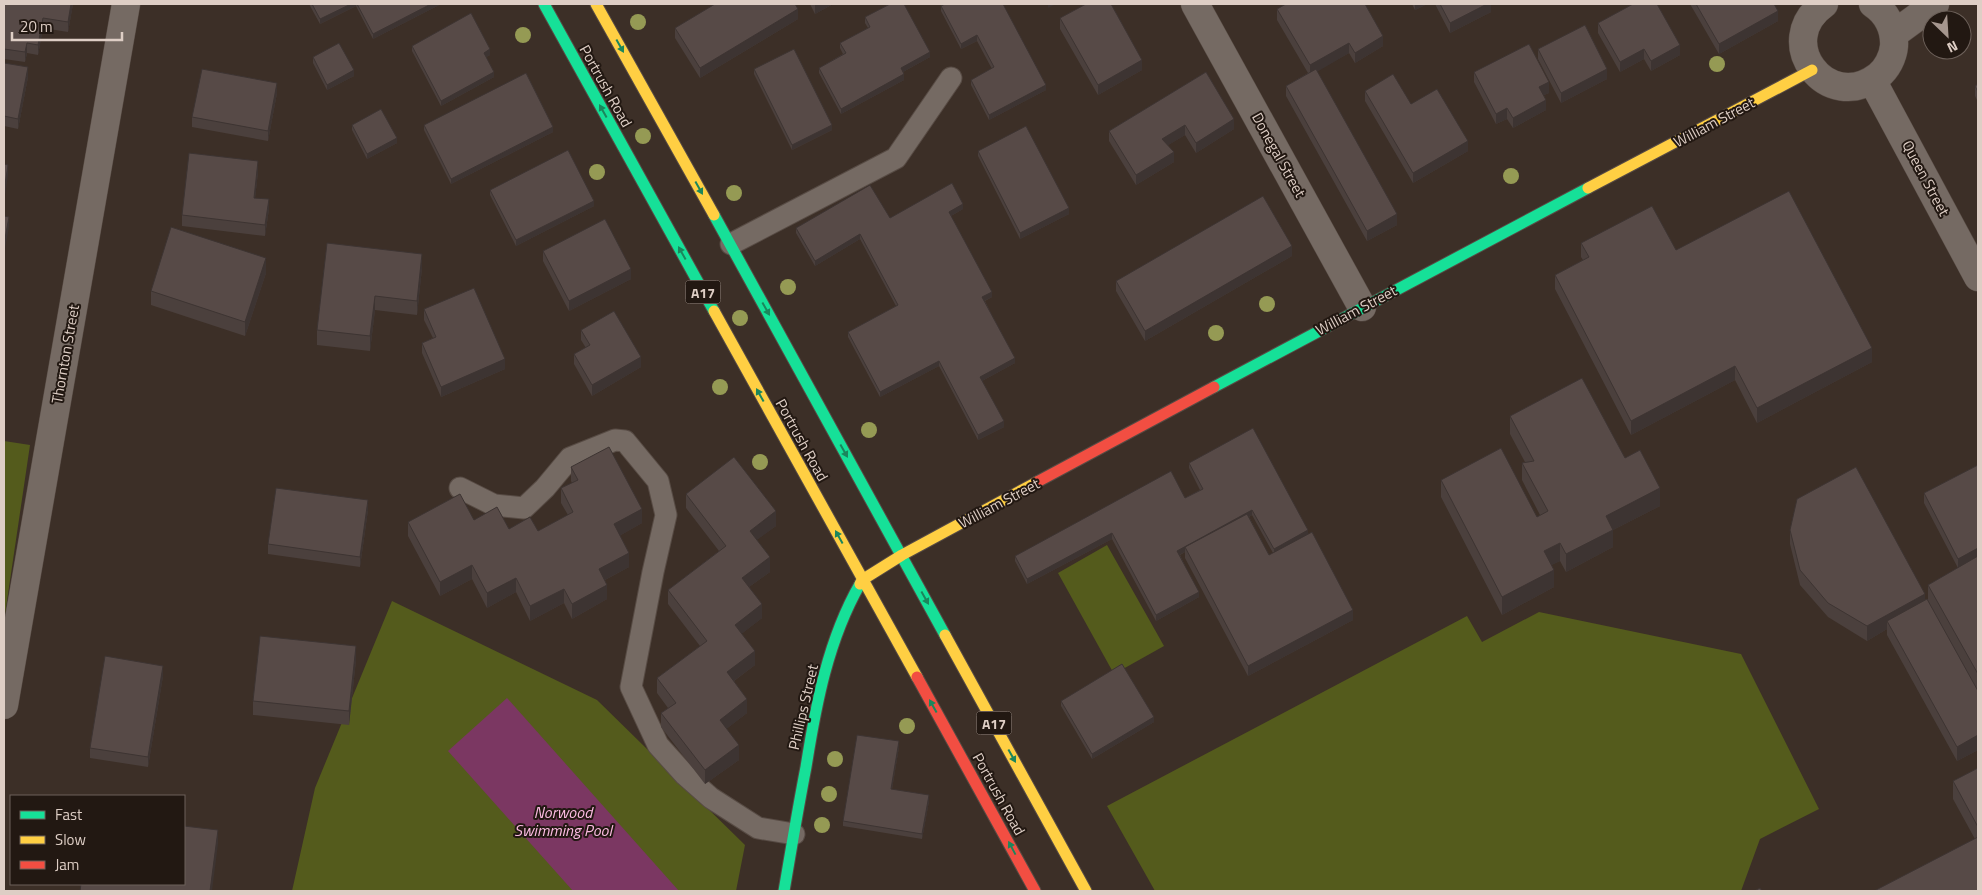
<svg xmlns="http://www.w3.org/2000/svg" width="1982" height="895" font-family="'Titillium Web',sans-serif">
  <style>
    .green { fill: #545b1c }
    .water { fill: #7b3762 }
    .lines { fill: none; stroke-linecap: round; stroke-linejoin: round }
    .lane-casing { stroke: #574b44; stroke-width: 23 }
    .street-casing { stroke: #574b44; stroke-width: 29 }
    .fast-casing { stroke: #574b44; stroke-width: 13 }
    .slow-casing { stroke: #574b44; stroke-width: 13 }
    .jam-casing { stroke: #574b44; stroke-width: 13 }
    .lane { stroke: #756a63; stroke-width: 21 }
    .street { stroke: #756a63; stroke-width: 28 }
    .fast { stroke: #16e098; stroke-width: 11 }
    .slow { stroke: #ffcf43; stroke-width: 11 }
    .jam { stroke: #f24e42; stroke-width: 11 }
    .tree { fill: #959a54 }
    .wall { fill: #4b403d; fill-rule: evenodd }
    .shaded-wall { fill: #3d3432 }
    .building { fill: #574a47; stroke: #3d3432 }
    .oneway { fill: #1b865c }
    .labels { text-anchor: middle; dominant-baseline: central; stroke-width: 4; stroke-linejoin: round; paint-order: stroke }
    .shield { fill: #221812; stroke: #a6978f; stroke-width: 1 }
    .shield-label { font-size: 14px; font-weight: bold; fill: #decec5 }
    .street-label { font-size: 15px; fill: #decec5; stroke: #221812 }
    .water-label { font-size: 16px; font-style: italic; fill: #fcbbe2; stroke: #221812 }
  </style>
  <rect width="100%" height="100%" fill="#3c2f27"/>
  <path class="green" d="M4,441l26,4 -26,176z
    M1107,545l57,101 -50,28 -56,-101z
    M392,601l205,99 148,145 -9,46h-444l23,-103z
    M1539,612l202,42 78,155 -59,30 -19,52h-586l-48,-85 360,-190 15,26z"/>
  <path class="water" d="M507,698l172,193h-106l-125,-140z"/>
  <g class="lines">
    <defs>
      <path id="lane" d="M731,244l165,-86 55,-80
        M460,488l34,17 30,3 21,-20 25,-30 45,-18 10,1 33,40 8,34 -13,57 -22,115 27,58 27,30 26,23 47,30 36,6"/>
      <path id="street" d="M1195,4l167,303
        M1824,4c-52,37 3,111 54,72 9,-7 15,-19 16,-30 1,-17 -7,-33 -21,-42
        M1894,34l41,-30
        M1872,80l106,197
        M4,705l122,-701"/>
      <path id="fast" d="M544,4l170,307
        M714,215l231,420
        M1214,387l374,-199
        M784,891c7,-41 14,-83 22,-124 10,-63 22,-127 54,-183"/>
      <path id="slow" d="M596,4l118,211
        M1588,188l224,-118
        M714,311l203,366
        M860,584l2,-4 40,-25 135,-73
        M945,635l141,256"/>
      <path id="jam" d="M1037,482l177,-95
        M917,677l118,214"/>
    </defs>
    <use href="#lane" class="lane-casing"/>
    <use href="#street" class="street-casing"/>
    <use href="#fast" class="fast-casing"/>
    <use href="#slow" class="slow-casing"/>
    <use href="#jam" class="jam-casing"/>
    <use href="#lane" class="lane"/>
    <use href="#street" class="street"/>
    <use href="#fast" class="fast"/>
    <use href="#slow" class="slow"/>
    <use href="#jam" class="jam"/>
  </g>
  <g class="tree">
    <circle cx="638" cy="22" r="8"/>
    <circle cx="523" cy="35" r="8"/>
    <circle cx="1717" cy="64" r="8"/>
    <circle cx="643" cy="136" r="8"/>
    <circle cx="597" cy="172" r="8"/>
    <circle cx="1511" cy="176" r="8"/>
    <circle cx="734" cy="193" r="8"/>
    <circle cx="788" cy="287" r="8"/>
    <circle cx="1267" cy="304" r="8"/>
    <circle cx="740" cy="318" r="8"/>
    <circle cx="1216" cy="333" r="8"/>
    <circle cx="720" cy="387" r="8"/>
    <circle cx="869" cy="430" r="8"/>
    <circle cx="760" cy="462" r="8"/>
    <circle cx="907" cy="726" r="8"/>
    <circle cx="835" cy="759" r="8"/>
    <circle cx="829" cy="794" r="8"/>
    <circle cx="822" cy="825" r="8"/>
  </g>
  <path class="wall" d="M4,4h69l-5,28 -25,-4 -5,27 -11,-2 -2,9 -21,-3z
    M309,4h132l-68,35 -17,-33 -36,18z
    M810,4h23l-18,10z
    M1412,4h15l-12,6z
    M1435,4h56v8l-41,21z
    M1690,4h84l4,17 -59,33z
    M941,6l105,84 -57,30 -18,-35v-5l21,-11 -15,-28 -16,8 -20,-38z
    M1277,9l106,37 -28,17 -6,-10 -32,18 80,154 -30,16 -81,-145v-10l22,-13 -31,-53z
    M865,17l65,40 -27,15 1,8 -63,34 -22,-41v-5l24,-14 -3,-6v-5l28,-15 -3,-5z
    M1060,18l82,52 -44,25 -38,-66z
    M798,19l-98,59 -25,-40v-10z
    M1598,23l82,32 -29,16 -7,-12 -24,13 -22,-39z
    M412,46l78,9 -4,2 8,20 -53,29 -29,-55z
    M1538,49l69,30 -46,24 -23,-44z
    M313,57l41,19 -27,14 -14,-27z
    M4,63l24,14 -10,52 -14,-3z
    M754,69l78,61 -40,20 -38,-76z
    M1206,72l28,57 -38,24 -11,-18 -17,10 6,17 -38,23 -27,-44v-10z
    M1474,72l75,21 -5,2 2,15 -33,18 -6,-9 -11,5 -22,-42z
    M1978,84v18l-3,-6v-10z
    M1365,91l46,13 57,47 -55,32 -48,-82z
    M277,93l-9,48 -76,-14v-10z
    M352,125l45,18 -30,16 -15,-29z
    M424,125l129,7 -102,52 -27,-54z
    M978,151l91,63 -49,25 -42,-83z
    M258,172l-3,26 14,11 -4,27 -83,-10v-11z
    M490,190l104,16 -78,40 -26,-51z
    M963,209l-12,7 41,81 -7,4 30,62 -33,18 22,46 -26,13 -39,-74 -59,31 -32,-60v-5l48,-26 -36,-67 -45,27 -19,-33v-5z
    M1581,243l95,7 196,112 -115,61 -22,-43 -104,55 -76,-146v-14l28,-15 -2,-3z
    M543,251l88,28 -62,32 -26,-50z
    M1292,256l-147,85 -29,-50v-10z
    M422,268l-5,47 -42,-5 -5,41 -53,-6v-15z
    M266,273l-21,63 -94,-31v-14z
    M424,309l81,60 -64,28 -19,-44v-10l11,-5 -9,-18z
    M581,330l60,37 -49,29 -18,-32v-10l12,-6 -5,-8z
    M1510,416l115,42 35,48 -47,24v17l-47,25 -6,-11 -9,4 3,22 -52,28 -61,-118v-17l96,37 3,-2 -18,-35v-17l3,-1 -15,-28z
    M1189,463l119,71 45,86 -105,56 -63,-118v-6l-5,3 19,42 -43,24 -44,-82 -85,45 -12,-23v-5l170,-58 15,-8 -11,-22zM1252,515l21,38 -4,2 -20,-38z
    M1978,465v285l-21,11 -70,-126v-6l-20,12 -39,-24 -28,-32 -10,-41v-14l135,70 3,-1v-14l30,-17 -34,-65v-10z
    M571,467l71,56 -23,13 10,31 -24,13 2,19 -35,20 -8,-16 -34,18 -14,-29 -29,16 -15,-29 -32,17 -32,-60v-14l66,-2 35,9 29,2 30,-16 -7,-12v-15l11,-5 -1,-2z
    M686,494l90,32 -20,14 14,32 -21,15 13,31 -21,16 14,31 -21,16 13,32 -21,16 13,31 -34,24 -44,-57v-14l7,-5 -11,-15v-15l43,-32 -32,-42v-14l51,-39 -33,-43z
    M368,510l-8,57 -92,-13v-10z
    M356,660l-7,65 -96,-10v-14z
    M163,676l-15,91 -58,-9v-10z
    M1061,701l93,21 -62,37 -31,-53z
    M899,747l-7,42 37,12 -7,38 -79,-13v-5z
    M1978,768v123l-3,-52 -22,-40v-18z"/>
  <path class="shaded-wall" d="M71,4h2l-5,28v-10z
    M351,4h5v2l-36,18v-5z
    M431,4h10l-68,35v-5z
    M815,4h18l-18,10z
    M1048,4h8l-8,4z
    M1415,4h12l-12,6z
    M1487,4h4v8l-41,21v-10z
    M798,9v10l-98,59v-10z
    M1778,11v10l-59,33v-10z
    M43,18v10l-5,27v-10z
    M977,35v6l-16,8v-5z
    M1383,36v10l-28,17v-10z
    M27,43v10l-2,9v-10z
    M1349,43v10l-39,23v-11z
    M1680,45v10l-29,16v-10z
    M490,49v6l-6,3v-5z
    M1644,49v10l-24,13v-10z
    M930,52v5l-29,16v-5z
    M1142,60v10l-44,25v-10z
    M28,67v10l-10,52v-10z
    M1607,69v10l-46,24v-10z
    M354,70v6l-27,14v-5z
    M494,72v5l-53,29v-5z
    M904,74v6l-63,34v-5z
    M1549,82v11l-10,4v-10z
    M277,83v10l-9,48v-10z
    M1046,85v5l-57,30v-5z
    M1546,100v10l-33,18v-10z
    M1507,108v11l-11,5v-10z
    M1234,119v10l-38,24v-10z
    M832,125v5l-40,20v-5z
    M1185,125v10l-23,14v-10z
    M553,127v5l-102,52v-5z
    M397,138v5l-30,16v-5z
    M1468,141v10l-55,32v-10z
    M1174,152v10l-38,23v-10z
    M258,161v11l-4,36v-10z
    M8,165v10l-4,27v-11z
    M269,199v10l-4,27v-11z
    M594,201v5l-78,40v-6z
    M963,204v5l-14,8v-5z
    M1069,208v6l-49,25v-6z
    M1397,214v11l-30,16v-10z
    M9,217v10l-5,27v-10z
    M860,234v5l-45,27v-5z
    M1292,246v10l-147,85v-10z
    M422,254v14l-5,47v-14z
    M266,258v15l-21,63v-14z
    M631,269v10l-62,32v-10z
    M992,292v5l-10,5v-5z
    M375,296v14l-5,41v-15z
    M1872,348v14l-115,61v-15z
    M641,357v10l-49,29v-11z
    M1015,358v5l-35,19v-5z
    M505,359v10l-64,28v-10z
    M939,361v5l-59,31v-5z
    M1735,366v14l-104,55v-14z
    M1004,421v6l-26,13v-5z
    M1660,488v18l-47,24v17l-47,25v-18l40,-38z
    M368,500v10l-8,57v-10z
    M642,509v14l-28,16v-15z
    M1252,510v5l-65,36 -2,-4v5l-8,4v-5z
    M776,511v15l-26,19v-14z
    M1308,530v6l-34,19v-6z
    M1112,533v6l-85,45v-5z
    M1560,543v18l-16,8v-18z
    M1978,548v10l-20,11v-10z
    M629,553v14l-30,16v-14z
    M770,557v15l-28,20v-14z
    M472,565v14l-32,17v-14z
    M1554,570v17l-52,28v-18z
    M516,578v14l-29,16v-15z
    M607,585v14l-35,20v-15z
    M564,589v14l-34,18v-15z
    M1199,592v5l-43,24v-6z
    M1925,594v14l-38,13v8l-20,12v-15z
    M762,604v14l-27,21v-14z
    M1353,610v10l-105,56v-10z
    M356,646v14l-7,65v-14z
    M755,651v14l-28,21v-14z
    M163,666v10l-15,91v-10z
    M747,699v14l-27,21v-14z
    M1154,717v5l-62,37v-5z
    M1978,735v15l-21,11v-14z
    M899,741v6l-8,47v-5z
    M739,745v15l-34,24v-14z
    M929,795v6l-7,38v-5z
    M218,830v14l-6,47h-2z"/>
  <path class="building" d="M4,4h67l-3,18 -25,-4 -5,27 -11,-2 -2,9 -21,-3z
    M312,4h39l-31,15z
    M357,4h74l-58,30z
    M715,4h80l3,5 -98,59 -25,-40z
    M890,4h14l26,48 -29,16 3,6 -63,35 -22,-41 27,-15 -6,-10 30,-16 -5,-10z
    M945,4h58l43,81 -57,30 -18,-35 23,-13 -17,-32 -16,9 -20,-38z
    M1086,4h25l31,56 -44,25 -38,-67z
    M1286,4h79l18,32 -28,17 -6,-10 -39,22 -33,-56z
    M1440,4h47l-37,19z
    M1633,4h24l23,41 -29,16 -7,-12 -24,13 -22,-39z
    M1696,4h78l4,7 -59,33z
    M471,13l19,36 -6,4 10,19 -53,29 -29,-55z
    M1585,25l22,44 -46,24 -23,-44z
    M339,43l15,27 -27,15 -14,-28z
    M1529,44l20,38 -10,5 7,13 -33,18 -6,-10 -11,6 -22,-42z
    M794,49l38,76 -40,20 -38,-76z
    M4,63l24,4 -10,52 -14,-3z
    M202,69l75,14 -9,48 -76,-14z
    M1316,69l81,145 -30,17 -81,-145z
    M1206,72l28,47 -38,24 -11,-18 -23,14 12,13 -38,23 -27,-44z
    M526,73l27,54 -102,52 -27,-54z
    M1393,74l18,30 26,-15 31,52 -55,32 -48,-82z
    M1978,84v8l-3,-6z
    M381,109l16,29 -30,16 -15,-29z
    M1026,126l43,82 -49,25 -42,-82z
    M568,150l26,51 -78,39 -26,-50z
    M189,153l69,8 -4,37 15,1 -4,26 -83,-10z
    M4,164l4,1 -4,26z
    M952,183l11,21 -14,8 43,80 -10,5 33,61 -35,19 24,44 -26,14 -39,-74 -59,31 -32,-60 50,-27 -38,-71 -45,27 -19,-33 74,-43 20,33z
    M1789,191l83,157 -115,60 -22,-42 -104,55 -76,-146 34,-18 -8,-14 71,-37 24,44z
    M1263,196l29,50 -147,85 -29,-50z
    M4,216l5,1 -5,27z
    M605,219l26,50 -62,32 -26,-50z
    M171,227l95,31 -21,64 -94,-31z
    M327,243l95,11 -5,47 -42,-5 -5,40 -53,-6z
    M474,288l31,71 -64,28 -19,-44 14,-6 -12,-28z
    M614,311l27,46 -49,28 -18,-31 16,-9 -9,-15z
    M1582,378l43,80 15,-8 20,38 -54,28 7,14 -47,24 -6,-11 -16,8 10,19 -52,27 -61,-117 60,-32 36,69 11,-6 -26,-48 12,-2 -24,-45z
    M1253,428l55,102 -34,19 -22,-39 -75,41 22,41 -43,23 -44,-82 -85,46 -12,-23 156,-85 14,27 18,-9 -14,-26z
    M609,447l33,62 -28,15 15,29 -30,16 8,16 -35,19 -8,-15 -34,17 -14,-28 -29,15 -15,-28 -32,17 -32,-60 52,-28 14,26 23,-13 12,22 21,-12 8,14 35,-19 -12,-24 17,-8 -7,-13z
    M734,457l42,54 -26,20 20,26 -28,21 20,26 -27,21 20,26 -28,21 20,27 -27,21 19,25 -34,25 -44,-57 15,-10 -19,-25 50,-37 -39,-51 58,-44 -40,-52z
    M1978,465v83l-20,11 -34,-66z
    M1856,467l69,127 -58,32 -39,-23 -28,-33 -10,-40 7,-31z
    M276,488l92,12 -8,57 -92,-13z
    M1247,514l22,41 43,-23 41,78 -105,56 -63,-119z
    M1978,556v118l-50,-89z
    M1927,599l51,92v44l-21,12 -70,-126z
    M260,636l96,10 -7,65 -96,-10z
    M105,656l58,10 -15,91 -58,-9z
    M1122,664l32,53 -62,37 -31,-53z
    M857,735l42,6 -8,48 38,6 -7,39 -79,-13z
    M1978,768v59l-25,-46z
    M184,826l34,4 -8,61h-130l1,-7h103z
    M1978,837v54h-104z
    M1760,888l2,3h-8z"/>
  <defs><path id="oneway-solid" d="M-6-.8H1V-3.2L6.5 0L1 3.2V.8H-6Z" transform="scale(1.25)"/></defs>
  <g class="oneway">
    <use href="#oneway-solid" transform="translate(620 46) rotate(61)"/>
    <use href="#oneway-solid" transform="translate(603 111) rotate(-119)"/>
    <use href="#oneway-solid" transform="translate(699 188) rotate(61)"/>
    <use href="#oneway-solid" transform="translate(682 253) rotate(-119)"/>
    <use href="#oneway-solid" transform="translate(766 309) rotate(61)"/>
    <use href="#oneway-solid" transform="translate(760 395) rotate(-119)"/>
    <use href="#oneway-solid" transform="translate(844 451) rotate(61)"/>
    <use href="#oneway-solid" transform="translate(839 537) rotate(-119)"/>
    <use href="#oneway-solid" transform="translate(925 598) rotate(61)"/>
    <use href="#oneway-solid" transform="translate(933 706) rotate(-119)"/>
    <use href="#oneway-solid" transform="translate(1012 756) rotate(61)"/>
    <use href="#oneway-solid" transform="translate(1012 848) rotate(-118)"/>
  </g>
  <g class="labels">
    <g class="shield">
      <rect x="685.5" y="280.5" width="35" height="23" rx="4"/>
      <rect x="976.5" y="711.5" width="35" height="23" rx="4"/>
    </g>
    <g class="shield-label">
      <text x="703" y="292">A17</text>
      <text x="994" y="723">A17</text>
    </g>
    <g class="street-label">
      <text transform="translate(606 86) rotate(61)">Portrush Road</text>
      <text transform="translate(1714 122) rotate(-28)">William Street</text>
      <text transform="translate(1279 155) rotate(61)">Donegal Street</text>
      <text transform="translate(1926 178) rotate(62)">Queen Street</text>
      <text transform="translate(1356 310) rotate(-28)">William Street</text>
      <text transform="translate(65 354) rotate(-80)">Thornton Street</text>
      <text transform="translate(802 440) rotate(61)">Portrush Road</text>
      <text transform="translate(999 503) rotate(-28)">William Street</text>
      <text transform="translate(803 707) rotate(-77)">Phillips Street</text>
      <text transform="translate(999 794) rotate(61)">Portrush Road</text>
    </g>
    <g class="water-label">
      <text x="563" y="812">Norwood<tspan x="563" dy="18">Swimming Pool</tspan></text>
    </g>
  </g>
  <rect width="1982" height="895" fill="none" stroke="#decec5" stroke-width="10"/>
  <rect x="10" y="795" width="175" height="90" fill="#221812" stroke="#6d615a"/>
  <rect x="20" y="811" width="25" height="8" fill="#16e098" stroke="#6d615a"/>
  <text x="55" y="820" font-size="15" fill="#decec5">Fast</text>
  <rect x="20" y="836" width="25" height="8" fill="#ffcf43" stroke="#6d615a"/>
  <text x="55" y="845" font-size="15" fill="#decec5">Slow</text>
  <rect x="20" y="861" width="25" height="8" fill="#f24e42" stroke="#6d615a"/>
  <text x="55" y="870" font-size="15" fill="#decec5">Jam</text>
  <g transform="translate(1947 35) rotate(155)"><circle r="24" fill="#221812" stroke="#6d615a"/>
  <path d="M0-4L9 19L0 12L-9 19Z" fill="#a5968e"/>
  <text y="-8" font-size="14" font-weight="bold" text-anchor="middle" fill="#decec5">N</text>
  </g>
  <path d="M12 32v8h110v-8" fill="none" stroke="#decec5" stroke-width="2.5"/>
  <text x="20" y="32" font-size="15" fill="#decec5" stroke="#221812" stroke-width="4" paint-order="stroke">20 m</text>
</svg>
